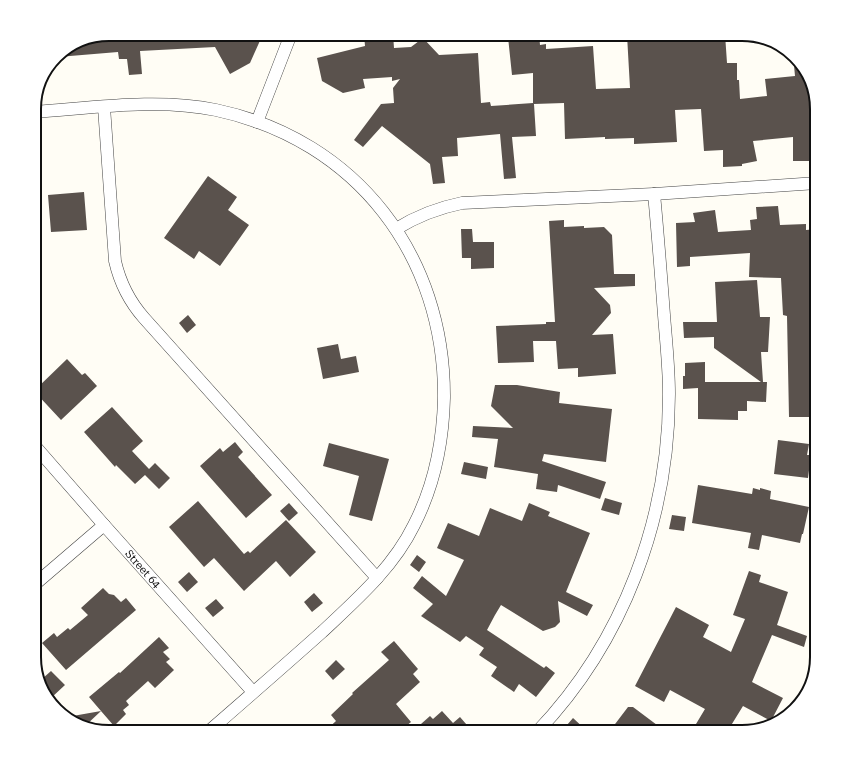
<svg xmlns="http://www.w3.org/2000/svg" width="851" height="766" font-family="'Roboto Serif',serif">
  <style>
    .building { fill: #5a524d }
    .lines { fill: none; stroke-linecap: round; stroke-linejoin: round }
    .street-casing { stroke: #444; stroke-width: 13 }
    .street { stroke: #fff; stroke-width: 12 }
    .labels { text-anchor: middle; dominant-baseline: central; stroke-width: 4; stroke-linejoin: round; paint-order: stroke }
    .street-label { font-size: 11px; fill: #111; stroke: #fff }
    .rim { fill: none; stroke: #111; stroke-width: 2 }
  </style>
  <rect width="100%" height="100%" fill="#fffdf5"/>
  <path class="building" d="M109,34h154l-13,29 -20,11 -15,-27 -75,4 2,23 -13,1 -2,-16h-8l-1,-7 -60,5 2,-4z
    M364,34h29l1,14 17,-1 12,-9 16,17 39,-2 3,50 9,-1 1,4 42,-3v-30l-21,2 -4,-38 31,-3 1,11 6,-1v5l47,-3 3,43 34,-1 -3,-53 47,-1v3l31,-2v-1h20l2,29h10v17h2l1,19 27,-3 -2,-17 30,-3 -2,-21 2,1 16,24 6,29v10h-1v42h-23v-24l-40,4 4,20 -15,3v2l-19,1v-17l-19,1 -3,-42 -26,1 2,32 -43,2v-6l-29,1v-2l-40,2 -1,-36 -30,1 2,32 -24,1 4,41 -12,1 -4,-45 -43,4 1,18 -16,1 3,26 -12,1 -3,-20 -48,-38 -19,21 -9,-7 27,-36 13,-1 -1,-15 7,-9 -8,2v-4l-29,2 2,9 -22,5 -21,-12 -5,-23 48,-12z
    M208,176l29,21 -9,13 21,15 -29,41 -21,-15 -5,8 -30,-21z
    M84,192l3,38 -36,2 -3,-37z
    M778,206l2,19 26,-1v6l11,-1v188h-28l-2,-101 -4,-1 -2,-37 -32,-1 1,-24 -60,4v9l-13,1 -1,-44 19,-1 -2,-9 22,-3 3,22 33,-2 -1,-10 7,-1 -1,-12z
    M564,220v7l20,-1v2l20,-1 8,8 2,39h21v12l-41,2 16,17 1,8 -19,22 21,-1 3,40 -38,3v-9l-20,1 -2,-28h-23l1,21 -36,1 -2,-37 50,-2v-2h9l-6,-101z
    M461,229h11l1,13h21v26l-23,1v-11h-9z
    M757,280l3,37h10l-2,35h-7l2,30h4l-1,20 -19,-1v10h-9v9l-40,-1v-31l-15,1v-13h2v-13l20,-1v20h56l-47,-34v-11l-30,1 -1,-16h34l-2,-40z
    M188,315l8,10 -9,8 -8,-10z
    M338,344l3,15 15,-3 3,16 -36,7 -6,-31z
    M67,359l15,16 3,-2 12,13 -36,34 -27,-29z
    M495,385h22l43,7 -1,11 53,6 -6,53 -62,-8 -2,7 64,21 -6,17 -42,-14 -1,7 -21,-3 2,-15 -44,-7 4,-28 -26,-2 1,-11 40,2 -22,-22z
    M112,407l31,34 -11,10 17,18 6,-6 15,15 -11,11 -14,-14 -10,9 -19,-19 -1,2 -31,-35z
    M778,440l31,4 -2,11h4l-3,23 -34,-4z
    M235,442l8,10 -5,5 34,38 -26,23 -46,-52 20,-18 3,4z
    M329,443l60,16 -17,62 -23,-6 10,-39 -36,-10z
    M464,462l24,5 -2,12 -25,-5z
    M698,485l54,9 1,-6 7,2v-2l11,3 -1,8 39,8 -6,27h-1l-2,9 -38,-8 -3,15 -11,-2 3,-15 -59,-10z
    M605,498l17,5 -3,12 -18,-5z
    M198,501l46,53 4,-3 2,2 36,-33 30,32 -26,25 -14,-16 -32,30 -30,-33 -10,9 -35,-40z
    M289,503l9,10 -9,8 -9,-10z
    M529,503l21,9 -2,4 42,17 -24,59 27,13 -6,11 -29,-15 2,21 -5,5 -12,4 -42,-26 -6,10 -8,15 57,38 2,-2 9,7 -19,24 -17,-13 -5,8 -23,-16 6,-9 -18,-12 5,-7 -18,-12 -6,6 -39,-26 12,-12 -20,-16 9,-12 24,20 18,-36 -27,-12 11,-25 31,13 11,-28 32,13z
    M672,515l14,2 -2,14 -15,-2z
    M417,555l9,7 -7,10 -9,-7z
    M749,571l12,4 -2,7 29,10 -11,33 30,11 -3,11 -32,-12 -20,47 31,16 -12,23 -28,-15 -16,26h-18l-13,-8 9,-15 -35,-19 -6,12 -29,-16 41,-79 33,18 -6,12 28,15 14,-33 -12,-4z
    M189,572l9,10 -11,10 -9,-10z
    M103,588l6,6 5,1 7,7 5,-4 10,12 -70,60 -24,-27 12,-10 3,4 11,-9 2,2 18,-15 -7,-7z
    M314,593l9,10 -11,9 -8,-10z
    M216,599l8,9 -11,9 -8,-9z
    M159,637l10,11 -6,4 7,7 -4,3 8,8 -19,18 -7,-7 -22,20 3,4 -6,5 3,4 -12,12 -13,-15 -17,16 -4,-1 -13,-9 34,-6 -12,-14 30,-25 1,1z
    M394,641l24,28 -5,5 7,8 -24,22 15,18 -12,10h-75l12,-11 -5,-6 22,-21 -1,-1 37,-33 -8,-8z
    M336,660l9,9 -12,11 -8,-9z
    M51,671l14,14 -14,13 -9,-19z
    M628,707h5l24,18 -5,7h-43z
    M442,711l11,12 7,-6 13,15h-61l18,-16 3,3z
    M573,718l15,14h-27z"/>
  <g class="lines">
    <defs>
      <g id="street">
        <path d="M104,107l11,154c5,22 14,40 29,57l233,260"/>
        <path d="M34,112c59,-4 124,-14 182,-2 141,30 229,146 228,288 -1,45 -10,88 -30,127 -21,43 -58,75 -92,107 -38,34 -76,67 -114,100"/>
        <path d="M257,122l34,-88"/>
        <path d="M396,229c21,-13 41,-21 66,-26l192,-9 163,-11"/>
        <path id="s1" d="M34,445l70,80 149,167"/>
        <path d="M34,585l70,-60"/>
        <path d="M537,732c87,-91 132,-214 132,-338 0,-27 -3,-53 -5,-79 -3,-40 -6,-80 -10,-121"/>
      </g>
    </defs>
    <use href="#street" class="street-casing"/>
    <use href="#street" class="street"/>
  </g>
  <g class="labels">
    <g class="street-label">
      <text stroke="none"><textPath href="#s1" startOffset="165">Street 64</textPath></text>
    </g>
  </g>
  <path d="M0 0H851V766H0ZM109 41H742A68 68 0 0 1 810 109V657A68 68 0 0 1 742 725H109A68 68 0 0 1 41 657V109A68 68 0 0 1 109 41Z" fill="#fff" fill-rule="evenodd"/>
  <path class="rim" d="M109 41H742A68 68 0 0 1 810 109V657A68 68 0 0 1 742 725H109A68 68 0 0 1 41 657V109A68 68 0 0 1 109 41Z"/>
</svg>
